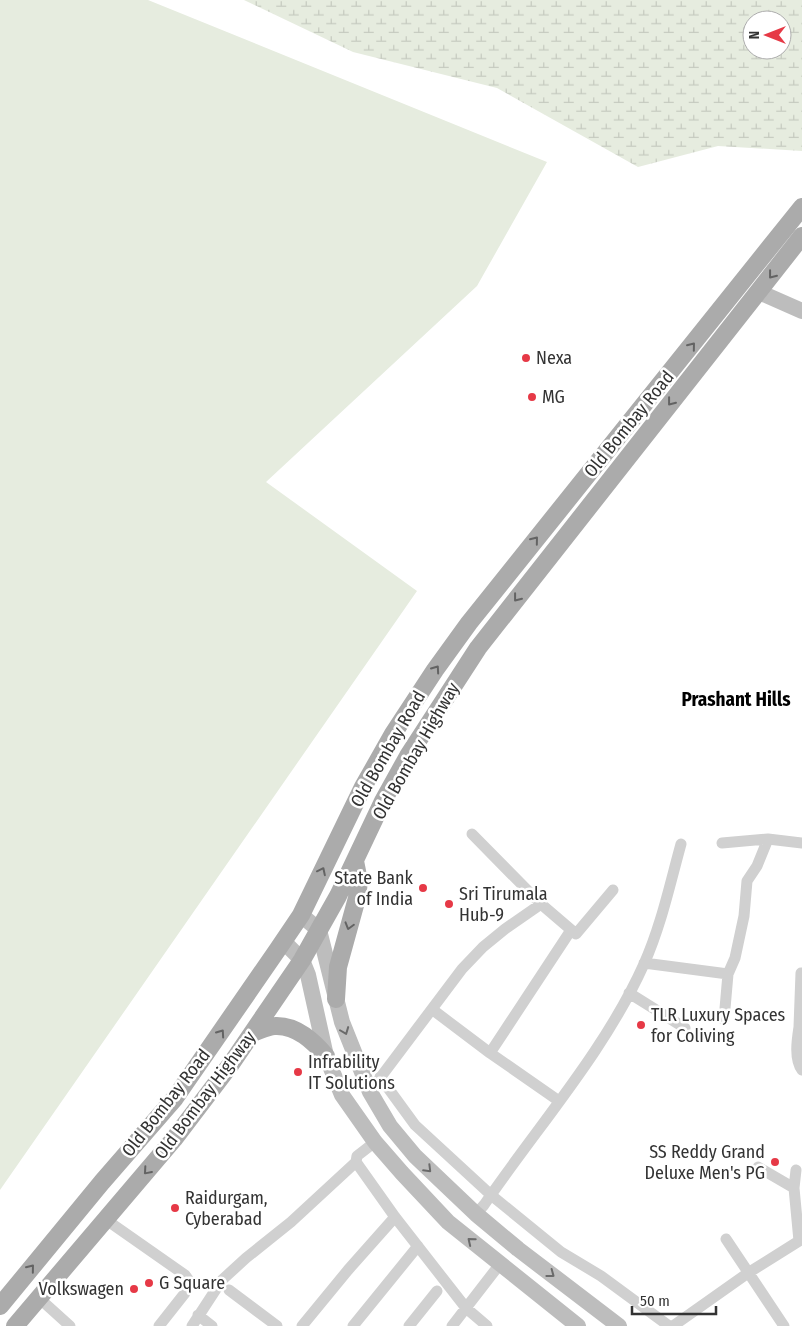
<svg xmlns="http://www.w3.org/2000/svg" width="802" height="1326" font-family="'Fira Sans Condensed',sans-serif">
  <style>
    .green { fill: #e6ecdf }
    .wetland { fill: url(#wetland-marsh); fill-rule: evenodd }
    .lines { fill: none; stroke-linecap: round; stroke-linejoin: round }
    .street { stroke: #d0d0d0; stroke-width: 11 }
    .secondary { stroke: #bdbdbd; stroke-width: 16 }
    .primary { stroke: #ababab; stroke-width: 18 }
    .oneway { stroke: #636363 }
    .oneway2 { stroke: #6a6a6a }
    .poi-dot { fill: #e63946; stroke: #fff; stroke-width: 2 }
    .labels { text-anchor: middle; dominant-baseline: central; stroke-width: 5; stroke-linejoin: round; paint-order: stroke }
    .poi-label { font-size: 18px; fill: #333; stroke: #fff; text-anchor: start }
    .street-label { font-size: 18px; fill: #333; stroke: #fff }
    .neighbourhood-label { font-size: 19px; font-weight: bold; fill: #000; stroke: #fff }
  </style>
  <defs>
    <pattern id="wetland-marsh" width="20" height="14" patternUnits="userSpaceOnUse" patternTransform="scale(1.25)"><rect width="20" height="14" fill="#e6ecdf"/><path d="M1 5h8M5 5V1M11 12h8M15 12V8" fill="none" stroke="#c6cbc0"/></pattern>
  </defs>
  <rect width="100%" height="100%" fill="#fff"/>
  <path class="green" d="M0,0h148l399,162 -70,124 -211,196 151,109 -417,599z"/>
  <path class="wetland" d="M244,0h558v151l-84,-5 -80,21 -141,-79 -144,-36zM752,20h30v30h-30z"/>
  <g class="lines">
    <path class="street" d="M472,834l69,70 35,30 37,-44
      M722,843l46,-4 34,4
      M644,963l84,11 7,-16 9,-42 3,-35 10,-15 11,-27
      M629,993l56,35
      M433,1010l57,43 69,48
      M724,1020l4,-46
      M799,1027l2,-54
      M802,1027h-3c-2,13 -5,32 3,43
      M490,1053l81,-123
      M380,1077l35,48 76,70 70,57 40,24 68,50
      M377,1082l85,-113 21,-22 22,-18 36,-25
      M375,1142l-18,14 -1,6 39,55 71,91 21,18
      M758,1167l36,21
      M476,1214l8,-9c54,-79 121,-154 160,-241 17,-38 26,-80 37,-120
      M105,1219l80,56 5,7 -5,11 -26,33
      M726,1239l58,87
      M229,1290l48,36
      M39,1298l31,28
      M198,1315l14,11
      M192,1326l30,-46 24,-22 45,-36 65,-60
      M302,1326l46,-56 47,-53
      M353,1326l65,-80
      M409,1326l28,-35
      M452,1326l48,-62
      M673,1326l75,-53 51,-32 -5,-53 2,-18"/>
    <path class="secondary" d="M759,292l43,19
      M301,915l18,15 23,92 28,70 20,34 25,30 61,58 42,35 101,77
      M283,941l19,19 6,15 18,81 16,39 33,47 27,31 46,49 130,104"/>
    <path class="primary" d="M336,999l2,-32 19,-69 2,-17 -4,-20
      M252,1033c7,-2 16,-7 23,-7 22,-1 39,16 51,30
      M0,1306l102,-124 73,-84 103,-149 23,-34 62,-128 30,-53 42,-64 34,-47 333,-416
      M15,1326l159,-187 57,-75 71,-104 36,-64 45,-95 25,-45 70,-108 324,-412"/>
  </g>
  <defs><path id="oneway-chevron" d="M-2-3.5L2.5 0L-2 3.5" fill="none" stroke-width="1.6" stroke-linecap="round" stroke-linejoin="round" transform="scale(1.25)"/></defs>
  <g class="oneway">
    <use href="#oneway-chevron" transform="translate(772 275) rotate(128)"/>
    <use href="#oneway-chevron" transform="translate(692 346) rotate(-51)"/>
    <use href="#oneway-chevron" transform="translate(671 402) rotate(128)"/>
    <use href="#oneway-chevron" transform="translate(535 540) rotate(-51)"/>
    <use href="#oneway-chevron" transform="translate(517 598) rotate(128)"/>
    <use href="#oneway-chevron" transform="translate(436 669) rotate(-55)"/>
    <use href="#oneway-chevron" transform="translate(322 871) rotate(-64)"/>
    <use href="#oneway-chevron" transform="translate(349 926) rotate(106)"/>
    <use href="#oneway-chevron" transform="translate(221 1033) rotate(-55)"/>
    <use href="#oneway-chevron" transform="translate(147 1171) rotate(131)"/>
    <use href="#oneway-chevron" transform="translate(31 1268) rotate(-51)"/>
  </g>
  <g class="oneway2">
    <use href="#oneway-chevron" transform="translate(345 1031) rotate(69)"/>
    <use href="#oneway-chevron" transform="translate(428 1169) rotate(45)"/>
    <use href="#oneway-chevron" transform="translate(471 1241) rotate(-141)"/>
    <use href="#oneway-chevron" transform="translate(551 1274) rotate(37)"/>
  </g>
  <g class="poi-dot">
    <circle cx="526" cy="358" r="5"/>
    <circle cx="532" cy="397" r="5"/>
    <circle cx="423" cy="888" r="5"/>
    <circle cx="449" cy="904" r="5"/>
    <circle cx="641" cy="1025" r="5"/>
    <circle cx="298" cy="1072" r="5"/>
    <circle cx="775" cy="1162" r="5"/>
    <circle cx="175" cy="1208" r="5"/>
    <circle cx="149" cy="1283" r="5"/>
    <circle cx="134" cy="1289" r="5"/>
  </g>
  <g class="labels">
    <g class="poi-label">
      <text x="536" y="358">Nexa</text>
      <text x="542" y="397">MG</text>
      <text x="413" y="878" text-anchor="end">State Bank<tspan x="413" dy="21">of India</tspan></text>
      <text x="459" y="894">Sri Tirumala<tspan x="459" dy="21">Hub-9</tspan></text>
      <text x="651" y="1015">TLR Luxury Spaces<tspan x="651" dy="21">for Coliving</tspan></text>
      <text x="308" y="1062">Infrability<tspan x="308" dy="21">IT Solutions</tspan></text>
      <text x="765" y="1152" text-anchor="end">SS Reddy Grand<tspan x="765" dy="21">Deluxe Men's PG</tspan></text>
      <text x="185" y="1198">Raidurgam,<tspan x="185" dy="21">Cyberabad</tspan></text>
      <text x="159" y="1283">G Square</text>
      <text x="124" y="1289" text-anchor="end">Volkswagen</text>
    </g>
    <g class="street-label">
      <text transform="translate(629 424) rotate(-51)">Old Bombay Road</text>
      <text transform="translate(388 749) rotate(-60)">Old Bombay Road</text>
      <text transform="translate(416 751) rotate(-60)">Old Bombay Highway</text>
      <text transform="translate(205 1095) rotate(-53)">Old Bombay Highway</text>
      <text transform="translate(166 1103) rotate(-52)">Old Bombay Road</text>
    </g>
    <g class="neighbourhood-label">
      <text x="736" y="699">Prashant Hills</text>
    </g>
  </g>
  <g transform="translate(767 35) rotate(270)"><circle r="24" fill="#ffffff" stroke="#adadad"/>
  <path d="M0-4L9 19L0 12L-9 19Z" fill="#e63946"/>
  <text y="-8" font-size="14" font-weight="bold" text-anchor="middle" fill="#333333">N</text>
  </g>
  <path d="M632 1306v8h84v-8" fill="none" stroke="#333333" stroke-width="2.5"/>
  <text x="640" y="1306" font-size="15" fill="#333333" stroke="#ffffff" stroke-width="4" paint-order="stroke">50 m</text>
</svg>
